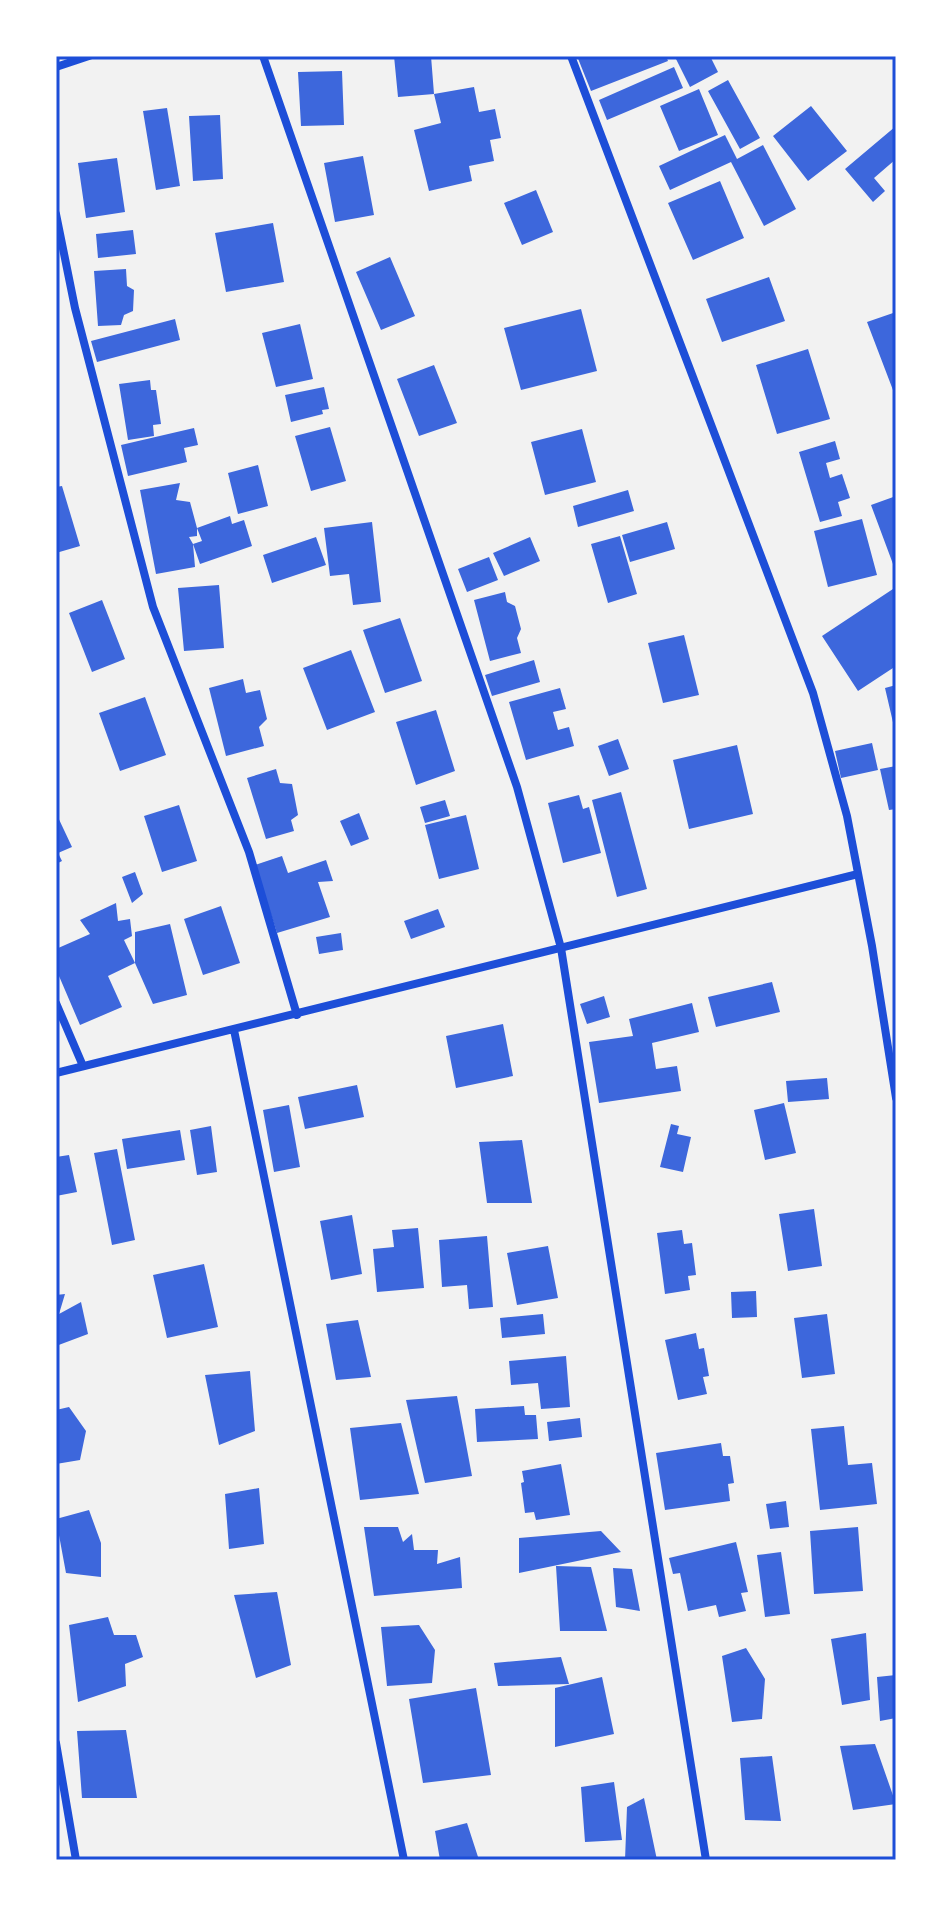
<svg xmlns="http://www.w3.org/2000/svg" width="952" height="1916" font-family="Roboto,sans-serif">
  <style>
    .building { fill: #3d67dc }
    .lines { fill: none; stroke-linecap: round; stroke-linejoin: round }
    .minor { stroke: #1d4ed8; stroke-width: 8 }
    .neatline { fill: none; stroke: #1d4ed8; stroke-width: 3 }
  </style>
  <rect width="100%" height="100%" fill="#f2f2f2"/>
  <path class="building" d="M394,56h37l3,38 -36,3z
    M577,56h89l2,5 -77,30z
    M677,56h33l8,16 -28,15 -15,-30z
    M674,67l9,21 -76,32 -8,-20z
    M342,71l2,54 -43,1 -3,-54z
    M728,80l32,58 -20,11 -32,-58z
    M474,87l5,25 16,-3 6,29 -11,2 4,21 -25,5 3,15 -43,10 -15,-61 27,-7 -7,-29z
    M699,89l19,46 -39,16 -19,-45z
    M811,106l36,45 -39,30 -35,-45z
    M167,108l13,78 -24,4 -13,-79z
    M220,115l3,64 -30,2 -4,-65z
    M896,126v33l-22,19 11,13 -12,11 -28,-33z
    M725,135l12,24 26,-14 33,64 -32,17 -33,-64 -61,28 -11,-24z
    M363,156l11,59 -39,7 -11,-59z
    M117,158l8,54 -39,6 -8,-55z
    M720,181l24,57 -51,22 -25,-57z
    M536,190l17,42 -31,13 -18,-42z
    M273,223l11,59 -58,10 -11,-59z
    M133,230l3,24 -38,4 -2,-24z
    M390,257l25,59 -34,14 -25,-58z
    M126,269l1,17 7,4 -1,21 -9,4 -3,10 -23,1 -4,-55z
    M769,277l16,44 -63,21 -16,-43z
    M581,309l16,62 -76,19 -17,-62z
    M896,312v86l-29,-76z
    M175,319l5,21 -83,22 -6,-21z
    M300,324l13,55 -37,8 -14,-54z
    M808,349l22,70 -53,15 -21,-69z
    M434,365l23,58 -38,13 -22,-57z
    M150,380l1,10h5l5,34 -8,1 1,11 -26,4 -9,-56z
    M324,387l5,22 -7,1 1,4 -32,8 -6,-27z
    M330,427l16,54 -35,10 -16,-55z
    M194,428l4,17 -14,3 3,14 -59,14 -7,-31z
    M582,429l14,53 -51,13 -14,-53z
    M835,441l5,18 -14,4 4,15 12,-4 8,24 -12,4 4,14 -22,6 -21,-70z
    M258,465l10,41 -30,8 -10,-41z
    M180,483l-4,17 14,2 7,26 33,-12 2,8 12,-4 8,26 -52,18 -7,-20 9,-3 -5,-13v8l-8,1 4,7 2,23 -39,7 -16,-84z
    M62,486l18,60 -24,7v-66z
    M628,490l6,21 -56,16 -5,-21z
    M896,496v67l-3,1 -22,-59z
    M862,519l15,56 -49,12 -14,-56z
    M372,522l9,80 -28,3 -4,-31 -19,2 -6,-48z
    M667,522l8,27 -45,13 -8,-27z
    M620,536l17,58 -29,9 -17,-59z
    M316,537l10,28 -54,18 -9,-28z
    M530,537l10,24 -36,15 -11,-23z
    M489,557l9,23 -31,12 -9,-23z
    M219,585l5,63 -40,3 -6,-63z
    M896,587v79l-38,25 -36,-55z
    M505,592l2,10 8,4 6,23 -4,9 4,15 -31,8 -16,-61z
    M102,600l23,59 -33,13 -23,-59z
    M400,618l22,63 -37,12 -22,-63z
    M684,635l15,60 -36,8 -15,-60z
    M351,650l24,62 -48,18 -24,-62z
    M534,660l6,22 -48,14 -7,-21z
    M243,679l3,14 14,-3 7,29 -8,8 5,19 -38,10 -17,-68z
    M896,685v46h-1l-10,-43z
    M560,688l6,21 -13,3 5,18 11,-3 5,19 -48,14 -17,-58z
    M145,697l21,58 -46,16 -21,-58z
    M436,710l19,61 -39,14 -20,-63z
    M618,739l11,30 -20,7 -11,-30z
    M872,743l6,27 -37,8 -6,-27z
    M737,745l16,69 -64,15 -16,-69z
    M896,766v43l-7,1 -9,-41z
    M276,769l4,14 12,1 6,31 -7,5 3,11 -28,8 -19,-61z
    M621,792l26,97 -30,8 -25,-97z
    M579,795l4,14 6,-2 12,46 -38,10 -15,-60z
    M445,800l5,16 -25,7 -5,-16z
    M179,805l18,56 -35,11 -18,-56z
    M56,813l16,34 -14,6 4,8 -6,3z
    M359,813l10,26 -18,7 -11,-25z
    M466,815l13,54 -40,10 -14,-54z
    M282,856l6,17 38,-13 7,21 -15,1 12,35 -53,16 -22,-68z
    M135,872l8,22 -11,9 -10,-26z
    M116,903l2,18 12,-2 2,17 -8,4 11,23 -27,13 14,31 -42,18 -24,-56v-20l34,-15 -10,-14z
    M221,906l19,57 -37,12 -19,-56z
    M438,909l7,18 -34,12 -7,-18z
    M170,924l17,71 -34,9 -18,-41v-31z
    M341,933l2,17 -24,4 -3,-17z
    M772,982l8,30 -64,15 -8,-30z
    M604,996l6,21 -23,7 -7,-20z
    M692,1003l7,29 -47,11 4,26 21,-3 4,25 -82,12 -10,-61 44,-6 -4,-17z
    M503,1024l10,52 -57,12 -10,-52z
    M827,1078l2,21 -41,3 -2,-21z
    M357,1085l7,32 -59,12 -7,-32z
    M784,1103l12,50 -31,7 -11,-50z
    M289,1105l11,62 -26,5 -11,-62z
    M671,1124l8,2 -2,8 14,3 -8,35 -23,-5z
    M211,1126l6,46 -20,3 -7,-45z
    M180,1130l5,30 -58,9 -5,-30z
    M522,1140l10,63h-45l-8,-61z
    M117,1149l18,91 -23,5 -18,-92z
    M69,1155l8,37 -21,4v-39z
    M814,1209l8,57 -34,5 -9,-57z
    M352,1215l10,59 -31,6 -11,-59z
    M418,1228l6,60 -47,4 -4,-43 21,-2 -2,-17z
    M682,1230l2,14 8,-1 4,32 -8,1 2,14 -25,4 -8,-61z
    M487,1236l6,71 -24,2 -2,-24 -25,2 -3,-47z
    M548,1246l10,52 -41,7 -10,-52z
    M204,1264l14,63 -51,11 -14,-63z
    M756,1291l1,26 -25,1 -1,-26z
    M65,1294l-6,20 22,-12 7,32 -32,12v-51z
    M543,1314l2,20 -43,4 -2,-20z
    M827,1314l8,60 -33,4 -8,-60z
    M358,1320l13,57 -35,3 -10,-56z
    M696,1333l3,16 5,-1 5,28 -6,1 4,17 -29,6 -13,-60z
    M566,1356l4,51 -29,2 -3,-26 -27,2 -2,-24z
    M250,1371l5,60 -36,14 -14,-70z
    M457,1396l15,80 -47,7 -19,-83z
    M524,1406l1,9h11l2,24 -61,3 -2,-33z
    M69,1407l17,24 -6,29 -24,4v-54z
    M580,1418l2,19 -33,4 -2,-19z
    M401,1423l18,71 -59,6 -10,-72z
    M844,1426l4,39 24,-2 5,41 -57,6 -9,-81z
    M721,1443l2,13h7l4,27 -6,1 2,17 -65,9 -9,-57z
    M561,1464l9,51 -34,5 -2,-8 -9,1 -4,-30 3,-1 -2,-11z
    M259,1488l5,56 -35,5 -4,-55z
    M786,1501l3,26 -19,2 -4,-25z
    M89,1510l12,33v34l-35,-4 -10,-54z
    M364,1527h34l5,15 9,-8 2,16h24l-1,14 23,-7 2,31 -88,8z
    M858,1527l5,64 -49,3 -4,-63z
    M601,1531l20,21 -102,21v-35z
    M736,1542l12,50 -7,1 5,18 -27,6 -3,-12 -28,6 -8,-38 -7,1 -4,-16z
    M781,1552l9,62 -25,3 -8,-62z
    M556,1566l35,1 16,64h-47z
    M613,1568l19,1 8,42 -24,-4z
    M277,1592l14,73 -35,13 -22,-83z
    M108,1617l6,18h22l7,22 -18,7 1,22 -48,16 -9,-77z
    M419,1625l16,25 -3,33 -45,3 -6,-59z
    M866,1633l4,67 -28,5 -11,-66z
    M746,1648l19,31 -3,40 -30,3 -10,-66z
    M561,1657l8,27 -71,2 -4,-23z
    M896,1675v43l-16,3 -3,-44z
    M602,1677l12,57 -59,13v-59z
    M476,1688l15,87 -68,8 -14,-84z
    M126,1730l11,68h-55l-5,-67z
    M875,1744l21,60 -43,6 -13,-64z
    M772,1756l9,65 -36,-1 -5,-62z
    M614,1782l8,58 -37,2 -4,-55z
    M644,1798l13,62h-32l2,-53z
    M467,1823l12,37h-39l-5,-29z"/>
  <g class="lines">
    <path class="minor" d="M263,56l254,731 44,161 145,912
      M571,56l242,637 34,123 25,130 24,152
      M56,67l33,-11
      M56,214l19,94 78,299 96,245 48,163
      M56,1003l27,63
      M234,1030l170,830
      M56,1073l802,-199
      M56,1743l20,117"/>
  </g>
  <rect width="952" height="1916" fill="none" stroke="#ffffff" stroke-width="116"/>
  <rect x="58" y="58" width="836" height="1800" class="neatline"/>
</svg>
